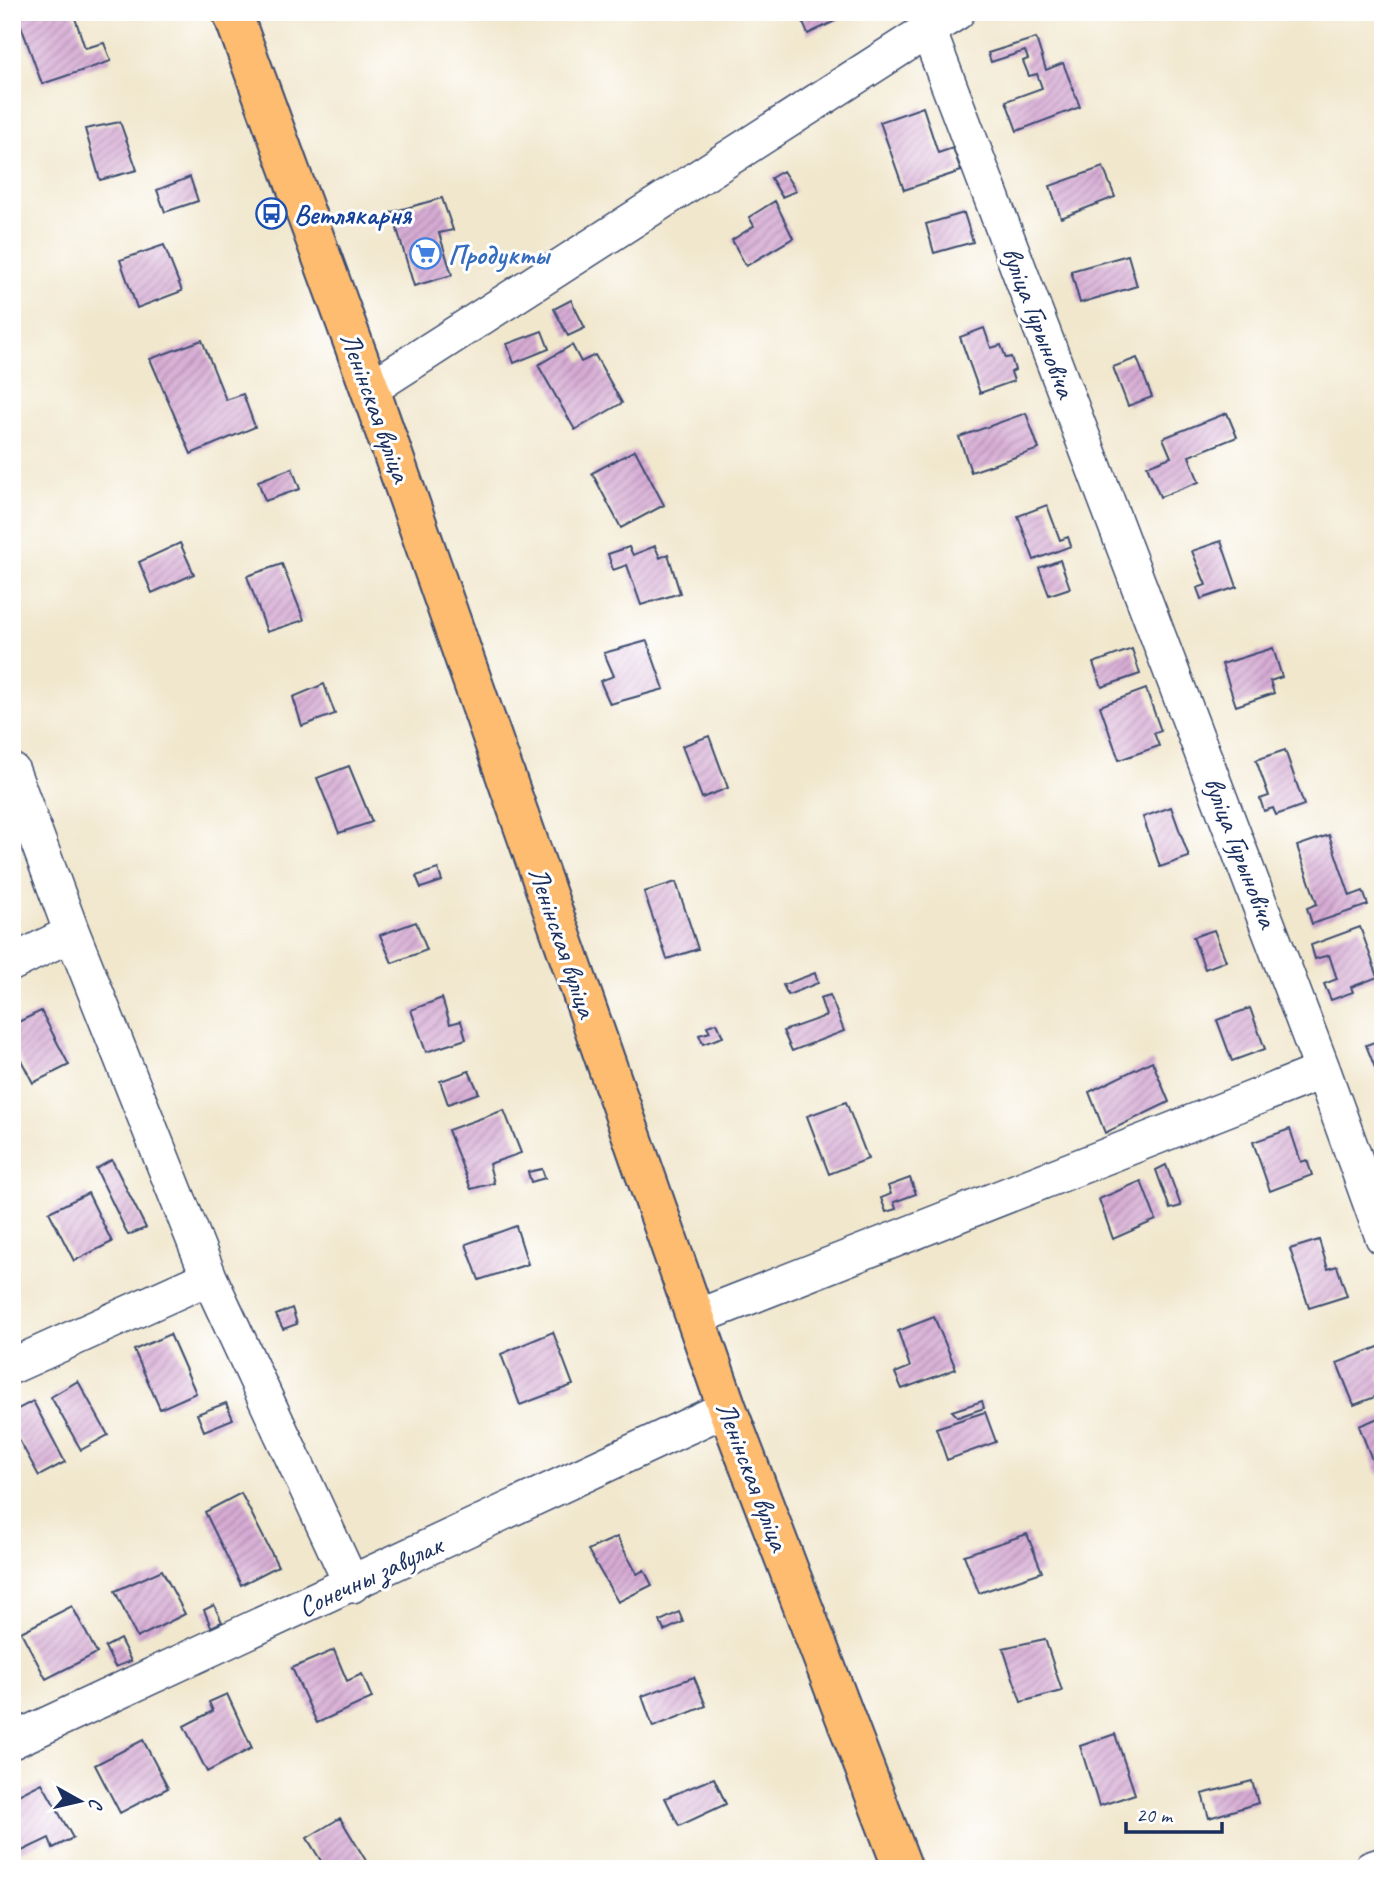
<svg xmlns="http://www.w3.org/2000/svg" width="1395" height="1881" font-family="Caveat,sans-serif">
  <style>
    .building { fill: url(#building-hatch) }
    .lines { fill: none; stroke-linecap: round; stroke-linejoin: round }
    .minor-casing { stroke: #3b4b6f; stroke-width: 38 }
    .major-casing { stroke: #3b4b6f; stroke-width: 42 }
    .minor { stroke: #fff; stroke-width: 35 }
    .major { stroke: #fdbc70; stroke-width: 38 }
    .labels { text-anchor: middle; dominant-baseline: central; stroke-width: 6; stroke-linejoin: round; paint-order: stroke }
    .transit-label { font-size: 28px; font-weight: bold; fill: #164399; stroke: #fff; text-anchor: start }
    .shop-label { font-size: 28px; font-weight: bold; fill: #366cbe; stroke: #fff; text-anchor: start }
    .street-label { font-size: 28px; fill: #1b2f5e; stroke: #fff }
  </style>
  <defs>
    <pattern id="building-hatch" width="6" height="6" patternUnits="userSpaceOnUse" patternTransform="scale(1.75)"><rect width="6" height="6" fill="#d7acd4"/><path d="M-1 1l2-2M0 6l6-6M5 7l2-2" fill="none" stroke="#ae8caf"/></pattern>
  </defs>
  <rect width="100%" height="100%" fill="#fff"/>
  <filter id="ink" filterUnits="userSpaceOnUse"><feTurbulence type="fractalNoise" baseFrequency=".0143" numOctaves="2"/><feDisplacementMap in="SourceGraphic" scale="14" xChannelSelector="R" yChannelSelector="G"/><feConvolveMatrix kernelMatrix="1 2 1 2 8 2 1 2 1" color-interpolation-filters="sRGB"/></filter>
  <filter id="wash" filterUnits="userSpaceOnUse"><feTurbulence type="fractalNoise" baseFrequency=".00686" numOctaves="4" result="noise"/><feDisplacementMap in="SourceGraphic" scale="28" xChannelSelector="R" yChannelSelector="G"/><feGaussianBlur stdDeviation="1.57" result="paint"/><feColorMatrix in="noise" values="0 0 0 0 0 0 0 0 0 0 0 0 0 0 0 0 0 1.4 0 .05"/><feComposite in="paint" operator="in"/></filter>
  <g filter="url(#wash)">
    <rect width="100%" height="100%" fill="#f1e7cd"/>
    <g id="blocks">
      <path class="building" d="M16,12h57l12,36 19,-5 7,18 -69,23z
        M798,12h56l-46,22z
        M1036,38l10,32 17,-7 17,44 -63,24 -11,-30 36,-13 -5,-14 -8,2 -6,-15 5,-2 -3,-8 -34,11 -3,-9z
        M923,107l15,46 15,-5 8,23 -57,19 -24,-68z
        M120,122l17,48 -37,10 -15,-51z
        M1103,167l12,30 -54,21 -11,-32z
        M783,171l13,20 -14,6 -11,-19z
        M190,177l8,24 -33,11 -8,-22z
        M442,198l11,32 -14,3 13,42 -38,11 -22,-74z
        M775,201l18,37 -47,28 -14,-26 22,-14 -5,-9z
        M964,213l9,29 -39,11 -8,-29z
        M164,245l18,46 -45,17 -17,-48z
        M1128,255l9,31 -57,17 -9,-32z
        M571,300l14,28 -17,8 -14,-27z
        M984,328l7,20 10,-3 5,13 5,-1 4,13 -4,2 3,9 -34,12 -20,-56z
        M542,331l7,18 -35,14 -7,-19z
        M202,340l24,60 17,-6 12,33 -64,27 -41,-95z
        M572,345l9,17 14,-7 27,48 -47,27 -37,-65z
        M1137,358l15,39 -24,9 -15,-39z
        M1026,413l13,36 -68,23 -12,-35z
        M1227,413l10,24 -48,19 10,26 -39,15 -13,-31 24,-9 -8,-19z
        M635,450l29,55 -43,23 -29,-55z
        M292,468l8,21 -35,12 -7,-20z
        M1047,505l13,35 8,-3 3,9 -37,14 -16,-44z
        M1221,541l16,46 -36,12 -4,-11 9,-3 -14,-34z
        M180,543l14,31 -42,19 -13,-31z
        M655,546l5,12 8,-4 12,39 -39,12 -14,-40 -14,5 -5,-16 21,-7 4,8z
        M1060,560l10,28 -21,7 -10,-27z
        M282,564l22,56 -37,12 -20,-56z
        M647,641l17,48 -54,15 -10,-23 14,-5 -10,-23z
        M1273,648l9,29 -12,4 4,12 -38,13 -14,-42z
        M1132,649l8,25 -38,13 -9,-24z
        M324,684l11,30 -33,12 -9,-29z
        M1146,689l15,42 -7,2 5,13 -40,14 -19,-54z
        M709,736l19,52 -26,10 -20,-52z
        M1285,750l19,55 -28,10 -3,-7 -9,3 -4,-12 9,-3 -13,-36z
        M349,766l23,56 -33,11 -22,-55z
        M1171,807l18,50 -29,10 -17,-50z
        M1329,835l21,61 13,-5 5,14 -56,19 -5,-16 10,-4 -20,-58z
        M438,869l4,12 -21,7 -5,-12z
        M676,882l22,67 -31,10 -23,-67z
        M416,922l11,28 -35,13 -12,-28z
        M1360,927l18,50 -27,10 2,5 -22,8 -7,-16 13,-5 -8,-24 -14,4 -4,-14z
        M1214,930l12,31 -21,8 -12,-32z
        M815,973l3,10 -30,12 -5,-10z
        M830,995l14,36 -52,20 -9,-20 43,-15 -6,-18z
        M442,998l8,26 11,-3 5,18 -40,13 -15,-42z
        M1250,1008l15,41 -33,12 -15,-41z
        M41,1011l28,54 -36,18 -21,-40v-18z
        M717,1023l6,14 -20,7 -4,-9 11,-3 -3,-6z
        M1383,1039v49l-17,-43z
        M1152,1061l17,41 -64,31 -16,-41z
        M469,1071l10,22 -31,11 -8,-23z
        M846,1102l22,57 -39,15 -22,-58z
        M504,1110l17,43 -32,11 5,19 -23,6 -23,-59z
        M1290,1129l11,33 6,-2 5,15 -42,16 -17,-49z
        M112,1160l34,68 -18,7 -32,-66z
        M1166,1165l15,41 -11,3 -14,-39z
        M542,1169l3,9 -14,4 -3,-10z
        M910,1178l6,16 -22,8 2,7 -10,3 -5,-14 10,-4 -3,-8z
        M1141,1181l15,39 -43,19 -14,-40z
        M88,1193l24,49 -38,19 -25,-49z
        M516,1226l12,38 -49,16 -13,-36z
        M1319,1240l9,29 9,-3 10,30 -38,12 -19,-59z
        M292,1308l5,16 -14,5 -7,-14z
        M934,1317l22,52 -54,20 -7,-16 15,-6 -12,-36z
        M553,1332l20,53 -53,20 -19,-51z
        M170,1334l26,59 -36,16 -26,-59z
        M1381,1346l2,26 -5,2 5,20 -29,11 -17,-42z
        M78,1381l30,54 -27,15 -30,-53z
        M33,1401l32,61 -26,14 -27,-49v-15z
        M982,1401l2,7 -26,9 -6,-6z
        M226,1403l7,16 -29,12 -7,-17z
        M985,1412l11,30 -49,18 -11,-32z
        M1383,1416v57l-5,2 -19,-49z
        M241,1493l37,73 -37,19 -36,-73z
        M1027,1534l15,38 -63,21 -15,-38z
        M617,1537l20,37 7,-4 8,15 -34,17 -30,-52z
        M162,1570l23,44 -48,24 -22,-47z
        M214,1605l8,17 -11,5 -7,-17z
        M72,1606l25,47 -51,26 -25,-47z
        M679,1612l4,10 -19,9 -4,-10z
        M120,1639l11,22 -16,6 -10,-20z
        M1045,1639l17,52 -41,11 -18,-54z
        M334,1650l13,31 15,-7 10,24 -55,25 -25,-55z
        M694,1677l12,29 -53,21 -11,-31z
        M227,1694l25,54 -45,24 -23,-46 29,-15 -4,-9z
        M1115,1734l20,60 -36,12 -19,-60z
        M143,1740l25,48 -48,25 -25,-48z
        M714,1778l12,26 -47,22 -14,-28z
        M1252,1781l6,22 -49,15 -7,-24z
        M42,1783l31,55 -20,10 -4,-10 -27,13 -10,-18v-35z
        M340,1818l31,51h-45l-19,-31z"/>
    </g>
  </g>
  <g filter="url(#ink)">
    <use href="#blocks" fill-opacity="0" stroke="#3b4b6f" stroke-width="2"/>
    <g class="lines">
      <defs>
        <path id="minor" d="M928,30l29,-18
          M370,389l558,-359 395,1041 60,166
          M12,771l60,162 137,344 143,308
          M12,963l60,-30
          M695,1318l628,-247
          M12,1366l197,-89
          M12,1741l715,-333
          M1371,1869l12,-4"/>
        <path id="major" d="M232,12l138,377 357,1019 176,461"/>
      </defs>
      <use href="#minor" class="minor-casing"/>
      <use href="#major" class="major-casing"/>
      <use href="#minor" class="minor"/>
      <use href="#major" class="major"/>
    </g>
  </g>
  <defs>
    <symbol id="bus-ring" viewBox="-11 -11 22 22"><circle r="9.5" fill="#fff" stroke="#1a4fb4" stroke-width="1.5"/><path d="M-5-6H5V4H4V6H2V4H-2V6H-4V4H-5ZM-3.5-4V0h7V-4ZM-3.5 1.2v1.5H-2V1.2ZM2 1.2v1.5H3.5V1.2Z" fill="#1a4fb4"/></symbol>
    <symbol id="supermarket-ring" viewBox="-11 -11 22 22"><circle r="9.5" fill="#fff" stroke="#3f7fe0" stroke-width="1.5"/><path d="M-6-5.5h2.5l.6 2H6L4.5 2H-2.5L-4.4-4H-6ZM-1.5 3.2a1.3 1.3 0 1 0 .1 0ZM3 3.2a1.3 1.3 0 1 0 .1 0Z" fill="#3f7fe0"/></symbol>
  </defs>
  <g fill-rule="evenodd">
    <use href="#bus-ring" x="254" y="196" width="35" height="35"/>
    <use href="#supermarket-ring" x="408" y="236" width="35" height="35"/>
  </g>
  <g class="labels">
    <g class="transit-label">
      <text x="294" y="214">Ветлякарня</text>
    </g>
    <g class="shop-label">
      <text x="448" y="254">Продукты</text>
    </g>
    <g class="street-label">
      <text transform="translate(1039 322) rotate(69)">вуліца Гурыновіча</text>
      <text transform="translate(376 407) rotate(70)">Ленінская вуліца</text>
      <text transform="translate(1241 852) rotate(69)">вуліца Гурыновіча</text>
      <text transform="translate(563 942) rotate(71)">Ленінская вуліца</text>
      <text transform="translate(753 1476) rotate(69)">Ленінская вуліца</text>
      <text transform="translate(370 1576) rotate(-25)">Сонечны завулак</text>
    </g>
  </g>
  <rect width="1395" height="1881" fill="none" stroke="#fff" stroke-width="42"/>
  <g transform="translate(80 1801) rotate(98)" stroke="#ffffff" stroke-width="5" paint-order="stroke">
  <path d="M0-5L12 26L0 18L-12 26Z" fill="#1b2f5e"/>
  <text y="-10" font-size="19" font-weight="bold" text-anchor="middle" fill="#1b2f5e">С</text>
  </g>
  <path d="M1126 1822v10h96v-10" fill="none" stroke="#1b2f5e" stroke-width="3.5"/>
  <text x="1136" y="1822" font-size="21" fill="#1b2f5e" stroke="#ffffff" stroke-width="5" paint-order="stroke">20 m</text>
</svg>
